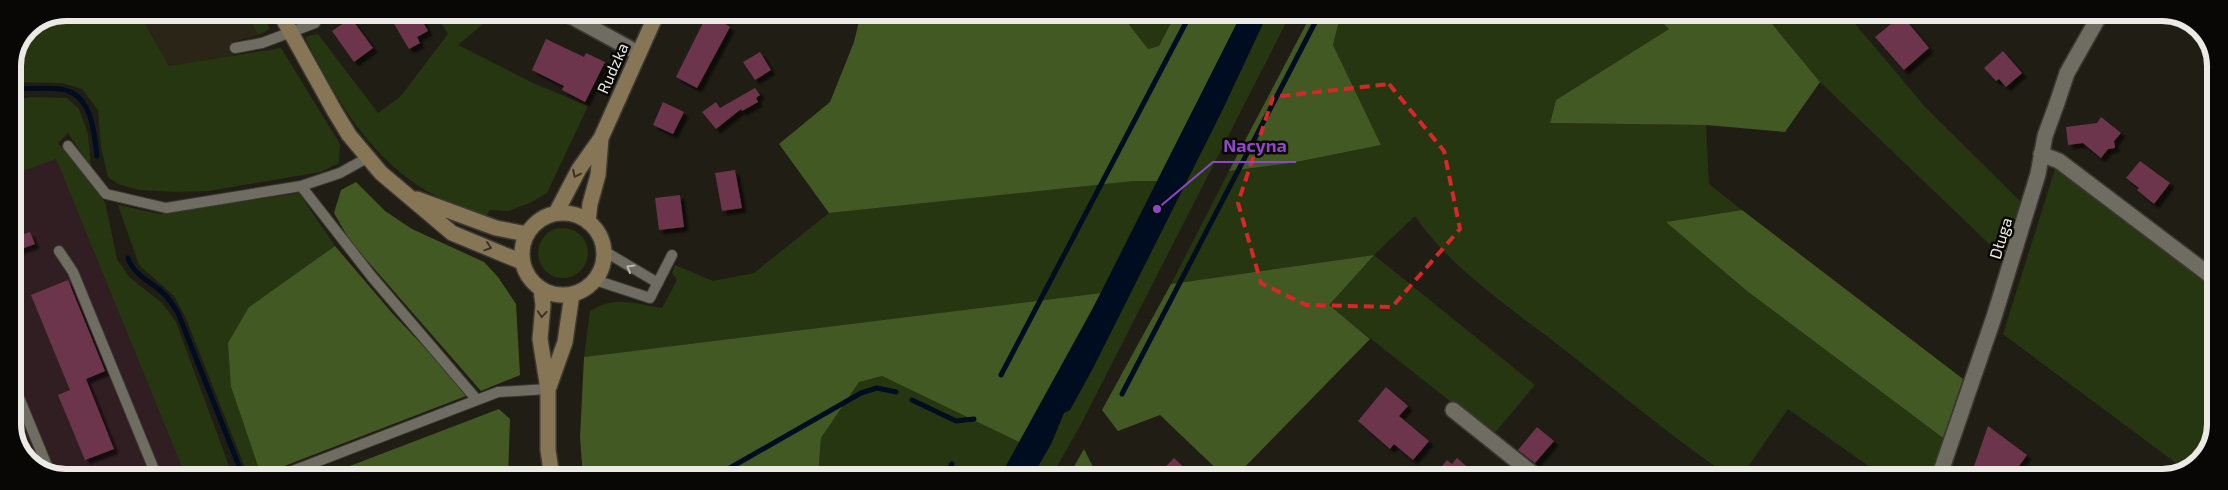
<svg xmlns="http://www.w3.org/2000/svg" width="2228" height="490" font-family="'Exo 2',sans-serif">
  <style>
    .built { fill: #2b2517 }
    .industrial { fill: #311e22 }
    .green { fill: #263611 }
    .forest { fill: #425924 }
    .water { fill: #000d20 }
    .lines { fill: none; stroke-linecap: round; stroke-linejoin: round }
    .stream { stroke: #000d20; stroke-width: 5 }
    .building { fill: #6d354b; filter: url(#shadow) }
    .service-casing { stroke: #3c3934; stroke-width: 12 }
    .minor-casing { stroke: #3c3934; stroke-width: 18 }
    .secondary-casing { stroke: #3c3934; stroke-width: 18 }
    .service { stroke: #6f6c62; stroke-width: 10 }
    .minor { stroke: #6f6c62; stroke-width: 15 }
    .secondary { stroke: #877655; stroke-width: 15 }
    .oneway { stroke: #3b3325 }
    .oneway2 { stroke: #bab8b1 }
    .marked { fill: none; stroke: #d62828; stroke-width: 4; stroke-dasharray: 10 6; stroke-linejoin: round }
    .labels { text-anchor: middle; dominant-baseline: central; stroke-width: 5; stroke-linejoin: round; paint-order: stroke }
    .street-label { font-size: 16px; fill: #eceae5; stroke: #090705 }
    .rim { fill: none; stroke: #eceae5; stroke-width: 6 }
    .leader { fill: none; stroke: #8c48c5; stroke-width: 2 }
    .callout-dot { fill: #8c48c5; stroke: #090705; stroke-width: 2 }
    .callout-label { font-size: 18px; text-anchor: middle; font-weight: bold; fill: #8c48c5; stroke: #090705; stroke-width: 5; stroke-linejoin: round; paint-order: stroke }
  </style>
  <defs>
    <filter id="shadow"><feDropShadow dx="4.5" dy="4.5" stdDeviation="1" flood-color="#0009"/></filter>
  </defs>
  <rect width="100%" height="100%" fill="#201d15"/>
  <path class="built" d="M139,13h107l12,22 -26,7 1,14 -64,10z"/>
  <path class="industrial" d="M56,159l130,318h-130l-28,-15 -15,-31v-256z"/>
  <path class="green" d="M66,13h73l30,53 112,-18 59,96 -1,19 -18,9 -113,19 -30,1 -39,-2 -21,-6 -10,-7 -7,-30 -3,-37 -16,-21 -20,-6 -49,-1v-16l15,-38z
    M246,13h15l9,16 -12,6z
    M435,13h61l-38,32 75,38 55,23 -41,87 -17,10 -22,8 -18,-1 -5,8c-21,-10 -46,-19 -65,-31 -55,-36 -87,-93 -115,-150l13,-3 60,79 22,-16 48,-63z
    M1120,13h56l-17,33 -11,3z
    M1268,13h23l-212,415 -28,49h-19l19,-33 13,-31 6,-3 23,-42 127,-253z
    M1341,13h311l17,16 -113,71 -6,23 156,2 3,59 33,26 -75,12 80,69 196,147 -12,39h-47l-96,-68 -47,68h-11c-58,-40 -113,-86 -169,-130 -49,-38 -111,-79 -146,-131l-41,39 161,130 -42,50 -165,-130 45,-50 -202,29 58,-113 62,-8 90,-18 -48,-100z
    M1763,13h83l80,95 94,93 -14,59 -186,-178z
    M32,97l35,1 12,11 9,25 3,33 -23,-34 -10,10 47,59 12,57 12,18 33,26 14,19 57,155h-47l-130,-318 -43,16v-75z
    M2055,169l160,119v146l-18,30 -13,5 -181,-135z
    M1134,181h23l-56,112 -517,64 6,-46c27,-16 43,-7 72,-3l15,-28 -5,-7 3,-8 38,16 41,-8 75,-60z
    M299,193l36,53 -86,61 -18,80 30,88 -7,-6 -8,1 -61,-154 -11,-20 -35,-31 -21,-60 42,9z
    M538 253a25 25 0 1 1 50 0a25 25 0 1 1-50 0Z
    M882,376l137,66 -19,35h-182l3,-39 38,-56z"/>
  <path class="forest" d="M866,13h254l28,36 11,-3 17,-33h66l-85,168h-23l-305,32 -50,-69 51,-42 24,-60 5,-21z
    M1312,13h29l-8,32 48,100 -90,18 -62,8z
    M1652,13h111l57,69 -35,50 -79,-7 -156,-2 6,-23 113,-71z
    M356,182l29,29 27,18 72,33 14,15 18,27 4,71 -39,16 -131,-150 -16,-28 7,-23z
    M1742,210l221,169 -20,59 -196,-147 -81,-69z
    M335,246l58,68 66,70 7,12 -205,79 -30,-88 -3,-44 21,-36z
    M1374,255l-45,50 41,34 -135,138h-10l-65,-62 -42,16 -16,-21 69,-126z
    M1101,293l-82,149 -137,-66 -23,6 -38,56 -3,39h-235l-3,-40 4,-80z
    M499,409l11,10 -2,58h-187z
    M1084,449l14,28h-30z"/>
  <path class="water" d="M1242,13h26l-48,102 -127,253 -23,42 -6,3 -13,31 -19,33h-32l88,-159z"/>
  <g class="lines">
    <path class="stream" d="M13,89c15,0 32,-2 47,0 32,4 34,42 37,67
      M128,258c5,16 21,23 33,33 8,7 12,14 17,22l61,153
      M1001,375l190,-362
      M1122,394l198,-381
      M912,400l44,21 18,-2
      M714,477l147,-84 16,-5 19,4
      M944,477l8,-13"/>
  </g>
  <path class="building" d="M409,13h9l10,18 -11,6 3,6 -11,6 -16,-27z
    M708,13l17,8 -1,2 6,4 -33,61 -21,-11z
    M351,18l22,30 -19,14 -22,-31z
    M1905,19l24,29 -25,22 -29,-33 21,-17 3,4z
    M546,39l38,18 2,-4 19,9 -20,40 -23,-12 2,-4 -32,-16z
    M2003,51l19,22 -16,14 -7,-8 -3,2 -12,-13z
    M760,52l11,18 -16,10 -12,-18z
    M755,88l5,7 -4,3 2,4 -16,9 -1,-2 -25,20 -14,-17 14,-10 4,6z
    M663,102l21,10 -11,22 -20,-9z
    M2101,117l20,16 -7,8 1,7 -7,1 -7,9 -18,-15 -15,2 -2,-18 31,-4z
    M2140,161l30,22 -16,21 -17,-14 2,-2 -13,-10z
    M735,170l7,38 -20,3 -7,-38z
    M680,195l4,32 -25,3 -4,-32z
    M30,232l5,12 -22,8v-14z
    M68,280l37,91 -19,8 28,70 -29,11 -27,-65 12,-5 -39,-95z
    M1386,387l22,19 -9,10 30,25 -16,19 -19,-16 -4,5 -32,-28z
    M1988,426l39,29 -16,22h-32l-7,-5z
    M1537,427l17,14 -19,22 -17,-13z
    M1174,458l20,19h-38z
    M1457,458l22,19h-46l14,-17 5,4z"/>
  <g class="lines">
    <defs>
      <path id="service" d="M235,48l27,-5 53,-20
        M68,146l38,48 60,14 135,-22
        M367,158l-27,15 -39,13 71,91 105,123
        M59,251l14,21 84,205
        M604,251l54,32
        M595,280l55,18 22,-43
        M13,383l37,90
        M277,477l221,-85 50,-3"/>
      <path id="minor" d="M565,13l73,40
        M2041,154l18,7 156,118
        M1453,410l84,67
        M1939,477l55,-160 44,-143 7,-38 12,-33 10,-30 34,-60"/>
      <path id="secondary" d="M280,13l55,99 14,23 32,38 71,60 70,29
        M417,199l79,29 31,6
        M556,213l23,-44 22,-31 56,-125
        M522 254a41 41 0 1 1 82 0a41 41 0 1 1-82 0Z
        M588,222l2,-18 8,-29 3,-37
        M541,289l2,16 -3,34 8,50v61l4,27
        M549,387l16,-45 7,-48"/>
    </defs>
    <use href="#service" class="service-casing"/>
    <use href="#minor" class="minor-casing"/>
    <use href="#secondary" class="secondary-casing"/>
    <use href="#service" class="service"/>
    <use href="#minor" class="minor"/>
    <use href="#secondary" class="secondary"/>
  </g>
  <defs><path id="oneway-chevron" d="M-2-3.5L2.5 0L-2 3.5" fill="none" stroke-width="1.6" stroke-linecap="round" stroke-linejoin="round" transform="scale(1.25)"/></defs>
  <g class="oneway">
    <use href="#oneway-chevron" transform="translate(576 174) rotate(116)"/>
    <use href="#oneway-chevron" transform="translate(488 247) rotate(19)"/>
    <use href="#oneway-chevron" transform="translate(542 314) rotate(94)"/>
  </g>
  <use class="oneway2" href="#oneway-chevron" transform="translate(630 268) rotate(-150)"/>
  <path class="marked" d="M1389,84l55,67 16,78 -68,78 -86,-2 -45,-22 -23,-80 35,-106z"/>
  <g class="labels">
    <g class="street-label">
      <text transform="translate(612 68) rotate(-66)">Rudzka</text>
      <text transform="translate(2000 238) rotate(-73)">Długa</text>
    </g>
  </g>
  <path d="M0 0H2228V490H0ZM66 21H2162A45 45 0 0 1 2207 66V424A45 45 0 0 1 2162 469H66A45 45 0 0 1 21 424V66A45 45 0 0 1 66 21Z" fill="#090705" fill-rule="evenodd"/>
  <path class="rim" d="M66 21H2162A45 45 0 0 1 2207 66V424A45 45 0 0 1 2162 469H66A45 45 0 0 1 21 424V66A45 45 0 0 1 66 21Z"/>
  <path class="leader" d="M1157 209L1213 162H1296"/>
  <circle class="callout-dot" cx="1157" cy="209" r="5"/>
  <g class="callout-label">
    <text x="1255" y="152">Nacyna</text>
  </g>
</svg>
